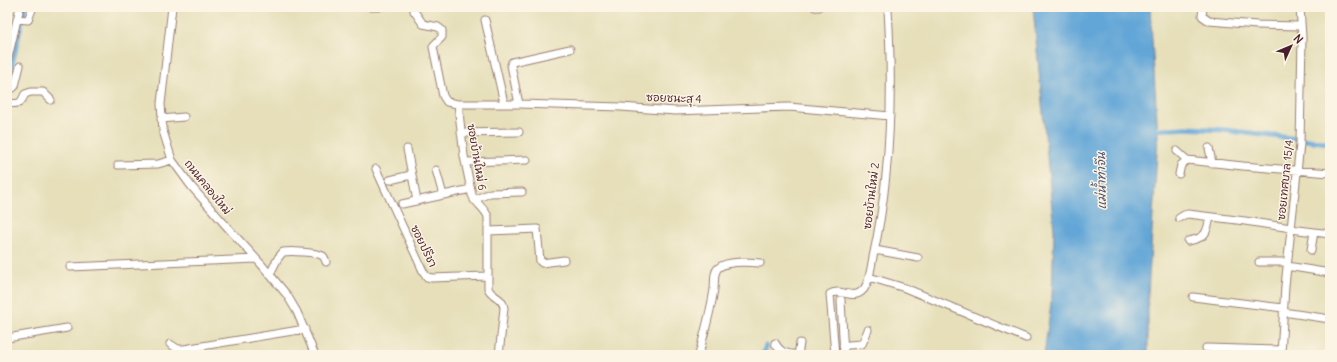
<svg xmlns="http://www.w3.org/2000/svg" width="1337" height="362" font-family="Delius,'Playpen Sans Thai',sans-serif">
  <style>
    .water { fill: #62a6d7; stroke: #566281 }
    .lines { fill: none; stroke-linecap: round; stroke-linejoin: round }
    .canal { stroke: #62a6d7; stroke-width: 5.5 }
    .minor-casing { stroke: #987f72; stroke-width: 9 }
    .minor { stroke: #fff; stroke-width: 7 }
    .labels { text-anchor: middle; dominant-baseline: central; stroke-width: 3; stroke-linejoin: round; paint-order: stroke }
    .street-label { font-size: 11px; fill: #4a1f2b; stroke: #fcf5e5 }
    .water-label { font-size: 12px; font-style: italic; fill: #545570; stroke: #fcf5e5 }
  </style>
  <rect width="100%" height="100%" fill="#fcf5e5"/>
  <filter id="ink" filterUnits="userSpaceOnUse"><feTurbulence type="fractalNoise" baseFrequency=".025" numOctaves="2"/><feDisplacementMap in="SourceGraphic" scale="8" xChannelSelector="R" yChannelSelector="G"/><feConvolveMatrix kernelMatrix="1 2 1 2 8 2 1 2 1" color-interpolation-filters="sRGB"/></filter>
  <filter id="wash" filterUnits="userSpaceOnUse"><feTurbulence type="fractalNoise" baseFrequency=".012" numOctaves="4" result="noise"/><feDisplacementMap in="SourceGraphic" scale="16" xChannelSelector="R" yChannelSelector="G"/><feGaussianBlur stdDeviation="0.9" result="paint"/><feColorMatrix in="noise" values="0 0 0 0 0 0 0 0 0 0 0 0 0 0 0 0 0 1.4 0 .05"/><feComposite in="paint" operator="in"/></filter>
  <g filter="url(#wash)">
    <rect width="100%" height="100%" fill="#e6dfba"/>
    <path class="water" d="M1033,7h117l8,130 -10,156v62h-104l8,-59 2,-66z"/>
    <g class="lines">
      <path class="canal" d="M7,85l18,-78
        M1151,130l35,-2 38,2 106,13
        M763,355l3,-9"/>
    </g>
  </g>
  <g filter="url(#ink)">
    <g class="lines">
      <defs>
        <path id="minor" d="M172,7l-11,97 2,27 9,29 19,26 37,42 33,36 26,31 10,17 18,43
          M371,7h8
          M414,7v4l9,13 15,3 4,3v7l-8,8 -1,2 10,49 4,6 11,2 6,52 8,39c4,9 13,13 16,22v71c3,9 15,9 16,20l-5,47
          M815,7h4
          M1203,7l-1,9 7,5 48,4 44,1
          M17,19l11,1 5,-13
          M485,20l19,83
          M7,62l13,-55
          M7,87l6,1 2,-2 5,-20
          M7,103c12,1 13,2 18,-9l6,-2h12l8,8
          M458,104h61l102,3 54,4 114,-4 101,9
          M519,104l-8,-39 1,-3 58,-13
          M161,119l23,-2
          M461,133l58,-1
          M1209,148l3,15
          M407,149l10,52
          M1177,151l10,9 56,6 87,7
          M466,162l61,-2
          M118,165l40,-1 14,-4
          M376,169l47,102 4,6 5,1 55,-2
          M436,170l7,25
          M1179,174l2,-9 6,-5
          M390,180l21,-5
          M474,200l16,-7 32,-1
          M402,204l69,-15
          M1179,218l5,-3 4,-1 57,7 46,7
          M1291,229l39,5
          M488,231l49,-2 3,32 2,2 22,-3
          M1188,241c18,-3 19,-8 22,-24
          M875,250l43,8
          M1311,250l3,-18
          M1259,262h28
          M1287,266l43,7
          M70,267l186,-8
          M270,274l8,-16 5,-6c8,-1 33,0 40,4 2,2 2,3 3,6
          M869,277l36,11 121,50
          M1193,297l90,11
          M841,300l3,55
          M1283,312l47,7
          M7,338l60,-10
          M775,343c6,11 12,10 23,12l2,-12
          M170,344l8,5h6l121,-20
          M843,346l6,-1 13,-1 6,-14
          M1206,348l75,2
          M699,355c5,-22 12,-44 15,-66 1,-7 -1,-16 4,-21 9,-8 31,-6 42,-5
          M835,355l-5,-61c11,-7 23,8 34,-5 6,-8 7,-23 9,-32 18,-80 20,-165 15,-247l-3,-3
          M1281,355l4,-69 15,-142 2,-107 -2,-30"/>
      </defs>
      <use href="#minor" class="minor-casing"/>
      <use href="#minor" class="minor"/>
    </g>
  </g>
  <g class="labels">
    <g class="street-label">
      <text transform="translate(674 98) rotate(2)">ซอยชนะสุ 4</text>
      <text transform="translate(477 157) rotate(80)">ซอยบ้านใหม่ 6</text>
      <text transform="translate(1285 180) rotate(-84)">ซอยเทศบาล 15/4</text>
      <text transform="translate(208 187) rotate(51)">ถนนคลองใหม่</text>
      <text transform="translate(871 196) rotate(-83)">ซอยบ้านใหม่ 2</text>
      <text transform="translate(424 246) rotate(64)">ซอยปรีชา</text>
    </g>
    <g class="water-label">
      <text transform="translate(1101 181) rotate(-91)">แม่น้ำท่าจีน</text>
    </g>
  </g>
  <rect width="1337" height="362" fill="none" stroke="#fcf5e5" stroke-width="24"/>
  <g transform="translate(1291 46) rotate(46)" stroke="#fcf5e5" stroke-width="3" paint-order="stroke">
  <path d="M0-3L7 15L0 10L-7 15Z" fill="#4a1f2b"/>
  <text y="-6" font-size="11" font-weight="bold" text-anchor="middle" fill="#4a1f2b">N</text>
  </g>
</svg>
